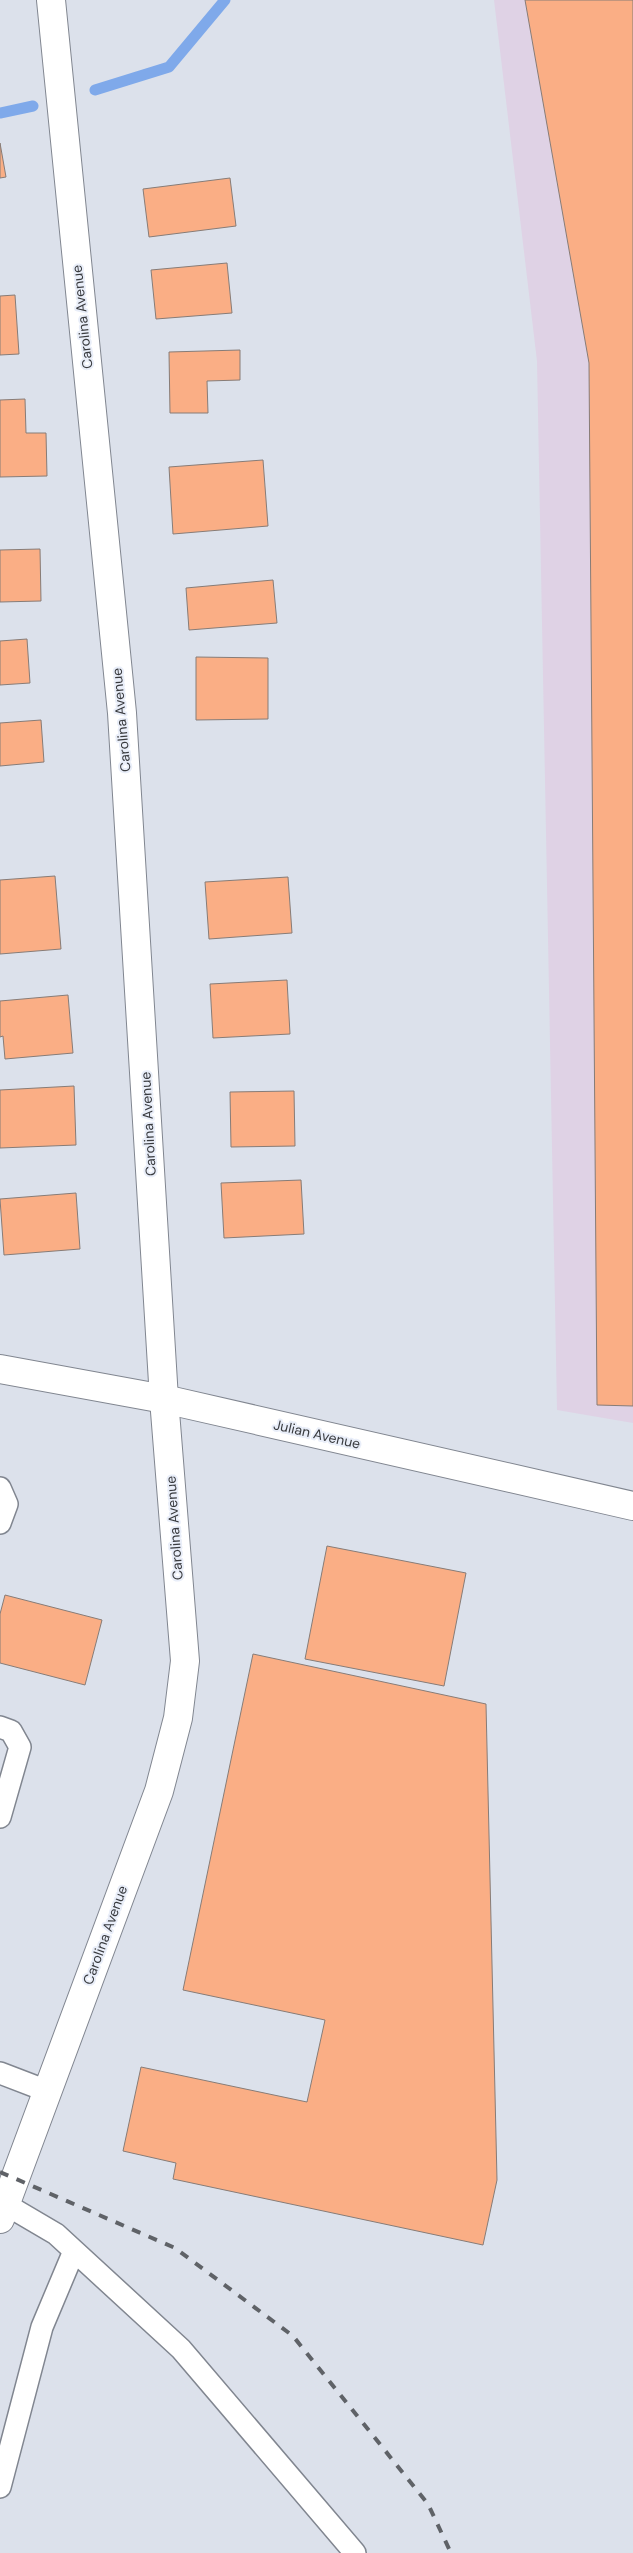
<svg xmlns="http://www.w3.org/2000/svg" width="633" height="2553" font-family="'DM Sans',sans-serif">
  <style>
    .industrial { fill: #dfd2e5 }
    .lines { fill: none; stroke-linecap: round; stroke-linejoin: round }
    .stream { stroke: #7fa9ea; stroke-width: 11 }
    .building { fill: #faae85; stroke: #877c77 }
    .lane-casing { stroke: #818690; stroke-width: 24 }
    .street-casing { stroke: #818690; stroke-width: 30 }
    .secondary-casing { stroke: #818690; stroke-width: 30 }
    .lane { stroke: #fff; stroke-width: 21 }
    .street { stroke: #fff; stroke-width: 28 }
    .secondary { stroke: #fff; stroke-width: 28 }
    .rail { stroke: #5f6267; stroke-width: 4; stroke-dasharray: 9 9; stroke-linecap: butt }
    .labels { text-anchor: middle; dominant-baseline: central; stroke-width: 4; stroke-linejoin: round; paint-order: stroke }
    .street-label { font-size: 14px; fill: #393b3f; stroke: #e9eef9 }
  </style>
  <rect width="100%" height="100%" fill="#dce1eb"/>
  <path class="industrial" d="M494,0h139v1423l-76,-13 -20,-1049z"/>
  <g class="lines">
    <path class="stream" d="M95,90l74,-23 56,-67
      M0,113l33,-7"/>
  </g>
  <path class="building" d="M525,0h108v1406l-36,-1 -8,-1042z
    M0,143l6,34 -6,1z
    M230,178l6,48 -87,11 -6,-48z
    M227,263l5,50 -76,6 -5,-49z
    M15,295l4,59 -19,1v-59z
    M240,350v30l-33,1 1,32h-38l-1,-61z
    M25,399l1,34h20l1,43 -47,1v-77z
    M263,460l5,66 -95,8 -4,-67z
    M40,549l1,52 -41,1v-52z
    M273,580l4,43 -88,7 -3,-42z
    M27,639l3,44 -30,2v-44z
    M196,657l72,1v61l-72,1z
    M41,720l3,42 -44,4v-43z
    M55,876l6,73 -61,5v-74z
    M288,877l4,56 -83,6 -4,-57z
    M287,980l3,54 -77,4 -3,-54z
    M68,995l5,58 -68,6 -2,-23 -3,1v-36z
    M74,1086l2,59 -76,3v-58z
    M294,1091l1,55 -64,1 -1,-55z
    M301,1180l3,54 -80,4 -3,-55z
    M76,1193l4,56 -76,6 -4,-56z
    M327,1546l139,27 -22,113 -139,-27z
    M5,1595l97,25 -17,65 -85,-22v-49z
    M253,1654l233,50 11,476 -14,65 -310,-66 3,-16 -53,-12 18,-84 166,35 18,-82 -142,-30z"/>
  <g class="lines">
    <defs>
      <path id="lane" d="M0,1488l7,16 -7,19
        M0,1727l11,4 9,16 -20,70
        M0,2073l47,18
        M5,2204l51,30 125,115 174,204
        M0,2487l42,-160 32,-76"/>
      <path id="street" d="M0,2219l159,-428 19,-73 7,-57 -21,-262 -42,-686 -71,-713"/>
      <path id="secondary" d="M0,1369l164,30 469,107"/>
    </defs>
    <use href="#lane" class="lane-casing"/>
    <use href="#street" class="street-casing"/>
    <use href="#secondary" class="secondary-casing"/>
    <use href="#lane" class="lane"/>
    <use href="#street" class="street"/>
    <use href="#secondary" class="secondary"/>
    <path class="rail" d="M0,2172l175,76 118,88 135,168 23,49"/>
  </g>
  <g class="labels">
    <g class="street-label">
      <text transform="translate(82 317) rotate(-96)">Carolina Avenue</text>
      <text transform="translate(121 720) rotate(-95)">Carolina Avenue</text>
      <text transform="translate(148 1124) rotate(-93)">Carolina Avenue</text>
      <text transform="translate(317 1434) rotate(13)">Julian Avenue</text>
      <text transform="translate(174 1528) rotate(-94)">Carolina Avenue</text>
      <text transform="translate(105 1935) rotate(-70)">Carolina Avenue</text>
    </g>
  </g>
</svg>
